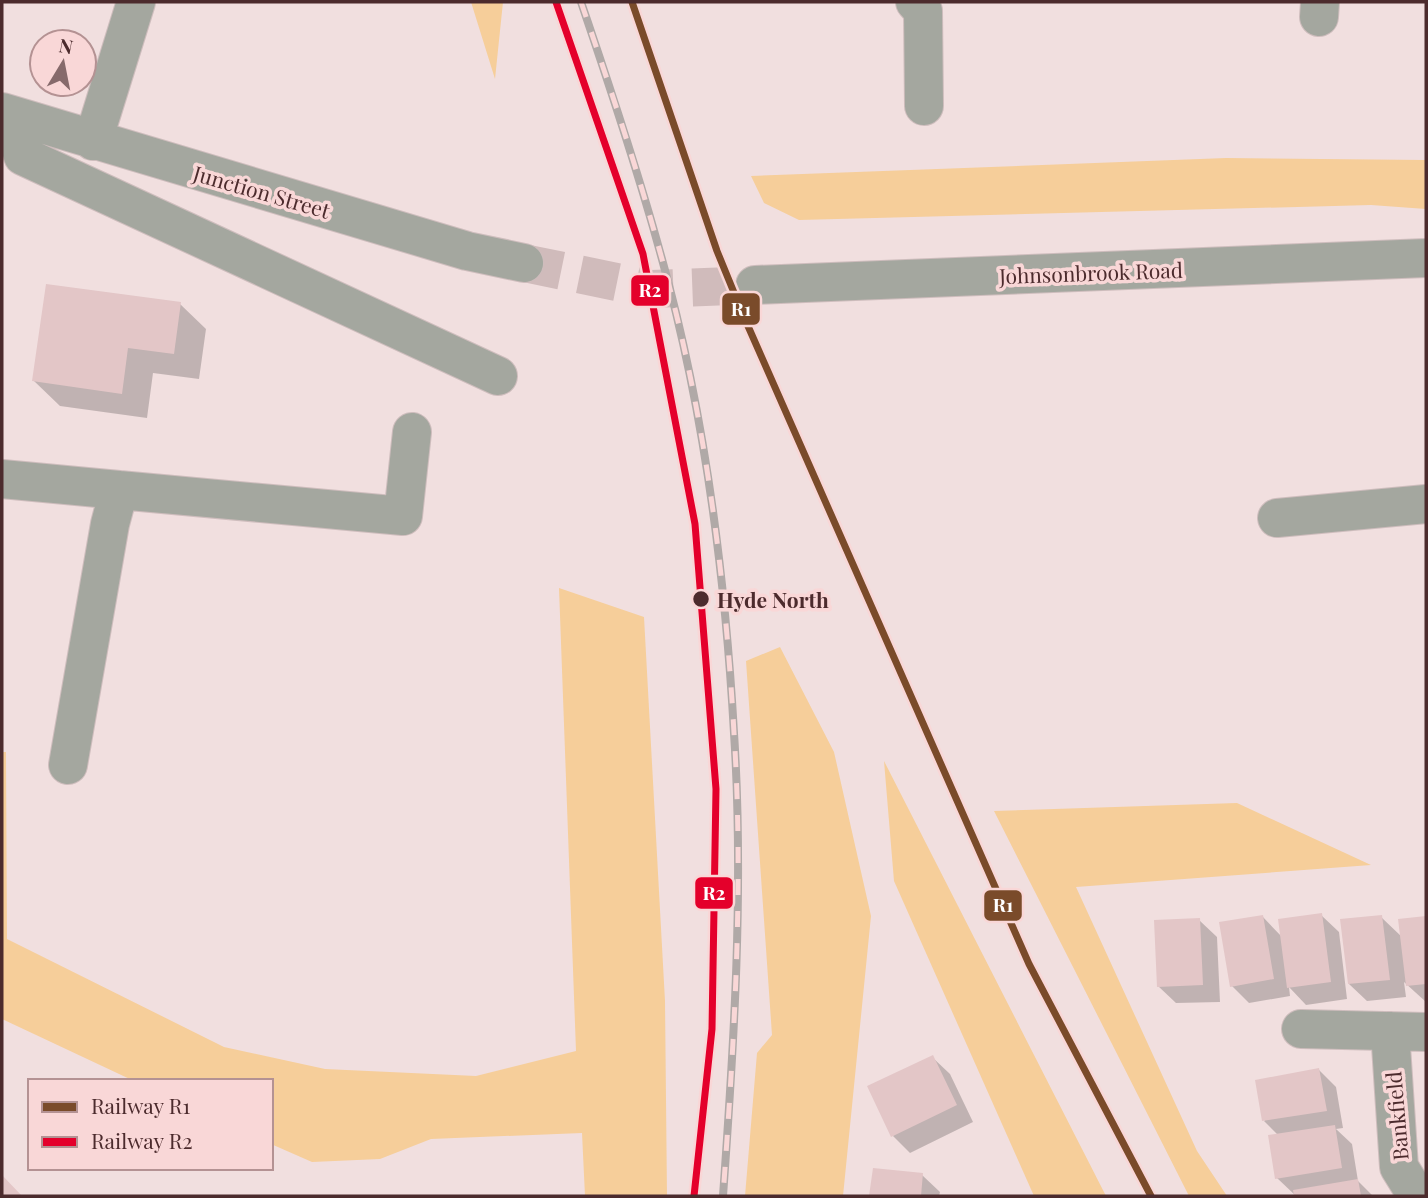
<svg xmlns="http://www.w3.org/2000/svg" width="1428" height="1198" font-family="'Playfair Display',serif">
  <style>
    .green { fill: #f6ce9a }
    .shadow { fill: #0003 }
    .building { fill: #e3c6c7 }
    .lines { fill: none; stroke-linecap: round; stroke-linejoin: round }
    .minor-tunnel { stroke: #d0bbbb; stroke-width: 38; stroke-dasharray: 38 19; stroke-linecap: butt }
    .minor-casing { stroke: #cebdbd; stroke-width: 40 }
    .minor { stroke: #a4a79f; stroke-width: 38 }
    .rail-casing { stroke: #b0a9a7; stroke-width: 8 }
    .rail { stroke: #f9d7d7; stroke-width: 5; stroke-dasharray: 16; stroke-linecap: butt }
    .rail-1-casing { stroke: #f9d7d7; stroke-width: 12 }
    .rail-2-casing { stroke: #f9d7d7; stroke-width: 12 }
    .rail-1 { stroke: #7a4b2a; stroke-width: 7 }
    .rail-2 { stroke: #e4002b; stroke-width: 7 }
    .stop-dot { fill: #4c2b2d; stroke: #f9d7d7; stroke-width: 2.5 }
    .labels { text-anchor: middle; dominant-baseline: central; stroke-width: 7; stroke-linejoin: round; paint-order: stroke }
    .street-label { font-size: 21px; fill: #4c2b2d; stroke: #f9d7d7 }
    .stop-label { font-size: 21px; font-weight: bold; fill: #4c2b2d; stroke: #f9d7d7; text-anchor: start }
    .line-badge { stroke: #f9d7d7; stroke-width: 2.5 }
    .badge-label { font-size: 19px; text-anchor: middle; font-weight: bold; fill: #fff }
  </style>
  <rect width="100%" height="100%" fill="#f1dfdf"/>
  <path class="green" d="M471,2h32l-8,77z
    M1226,158l200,2v49l-55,-4 -572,15 -35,-17 -13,-27z
    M559,588l85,29 21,384 2,195h-82l-3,-63 -151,6 -51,20 -68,3 -41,-18v-63h-137l-132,-62v-267h4l1,187 217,108 101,22 151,7 100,-25z
    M780,647l54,105 37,164 -28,280h-98l12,-143 15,-18 -26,-374z
    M884,761l222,435h-72l-140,-315z
    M1237,803l134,62 -295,22 121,264 30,45h-38l-195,-385z"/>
  <path class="shadow" d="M180,304l26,25 -7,50 -46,-6 -6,45 -87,-12 -26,-25z
    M1321,915l18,17 8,67 -41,6 -17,-18 1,9 -41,7 -17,-17 30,-70 20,21z
    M1381,917l21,20 -2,-17 26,-3v85l-22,-20 2,15 -39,4 -18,-17z
    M1199,920l18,17 3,65 -44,1 -18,-17z
    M932,1057l18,17 23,48 -63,31 -17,-17z
    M1319,1070l17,17 7,41 -7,1 16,15 6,37 15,15h-77l-19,-18 2,-42 -15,-15z
    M874,1170l48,5 18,17 -1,4h-68z"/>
  <path class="building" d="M46,284l135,18 -7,52 -46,-6 -6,46 -90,-13z
    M1322,913l9,69 -44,6 -9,-69z
    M1263,915l11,64 -44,8 -11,-65z
    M1382,915l8,65 -42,4 -8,-65z
    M1426,916v68l-20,2 -8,-67z
    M1200,918l3,67 -46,2 -3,-67z
    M933,1055l24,50 -66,32 -24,-51z
    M1319,1068l8,43 -65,10 -7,-41z
    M1335,1125l7,43 -67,11 -7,-44z
    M873,1168l50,5 -2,23h-52z
    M2,1175l20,21h-20z
    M1358,1179l3,17h-67l-1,-6z"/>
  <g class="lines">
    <path class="minor-tunnel" d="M524,263l127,26 104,-4"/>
    <defs>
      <path id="minor" d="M915,2l8,9 1,95
        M1319,17l1,-15
        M2,112l465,139 57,12
        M10,115l13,41 475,220
        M93,141l43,-139
        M755,285l671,-27
        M2,479l117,11 -9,34 -42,241
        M119,490l284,26 9,-84
        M1277,518l149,-14
        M1301,1029l125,3
        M1390,1031l9,136 18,29"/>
    </defs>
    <use href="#minor" class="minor-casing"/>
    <use href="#minor" class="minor"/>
    <defs>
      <path id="rail" d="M556,2l87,252 52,270 21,265 -4,240 -18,167
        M581,2c28,82 56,166 79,250 44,155 65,321 74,481 10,154 0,310 -11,463"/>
    </defs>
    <use href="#rail" class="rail-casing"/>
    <use href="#rail" class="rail"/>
    <defs>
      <path id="rail-1" d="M632,2l85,249 27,66 285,647 122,232"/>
      <path id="rail-2" d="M556,2l87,252 52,270 21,265 -4,240 -18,167"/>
    </defs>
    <use href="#rail-1" class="rail-1-casing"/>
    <use href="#rail-2" class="rail-2-casing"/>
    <use href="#rail-1" class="rail-1"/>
    <use href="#rail-2" class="rail-2"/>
  </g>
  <circle class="stop-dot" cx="701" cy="599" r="9"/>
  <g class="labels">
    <g class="street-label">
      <text transform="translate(262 191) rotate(16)">Junction Street</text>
      <text transform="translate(1091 272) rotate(-2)">Johnsonbrook Road</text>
      <text transform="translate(1396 1116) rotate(-95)">Bankfield</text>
    </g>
    <g class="stop-label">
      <text x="717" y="599">Hyde North</text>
    </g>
  </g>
  <g class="line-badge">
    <rect x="630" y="274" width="40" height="33" rx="7" fill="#e4002b"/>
    <rect x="721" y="292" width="40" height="34" rx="7" fill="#7a4b2a"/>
    <rect x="694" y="876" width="40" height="34" rx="7" fill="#e4002b"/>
    <rect x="983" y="889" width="40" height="33" rx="7" fill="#7a4b2a"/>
  </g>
  <g class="badge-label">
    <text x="650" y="297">R2</text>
    <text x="741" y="316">R1</text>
    <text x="714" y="900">R2</text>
    <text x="1003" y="912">R1</text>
  </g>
  <rect width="1428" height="1198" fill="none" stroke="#4c2b2d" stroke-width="7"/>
  <rect x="28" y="1079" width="245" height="91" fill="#f9d7d7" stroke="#b49293" stroke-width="2"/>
  <rect x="42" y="1102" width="35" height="10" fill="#7a4b2a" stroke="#b49293" stroke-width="2"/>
  <text x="91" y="1114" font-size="21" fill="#4c2b2d">Railway R1</text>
  <rect x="42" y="1137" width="35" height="10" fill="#e4002b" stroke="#b49293" stroke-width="2"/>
  <text x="91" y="1149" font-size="21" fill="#4c2b2d">Railway R2</text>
  <g transform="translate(63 63) rotate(10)"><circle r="33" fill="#f9d7d7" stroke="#b49293" stroke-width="2"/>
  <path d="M0-5L12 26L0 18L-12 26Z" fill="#866a6b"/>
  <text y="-10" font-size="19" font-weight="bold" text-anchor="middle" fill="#4c2b2d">N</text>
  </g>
</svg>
